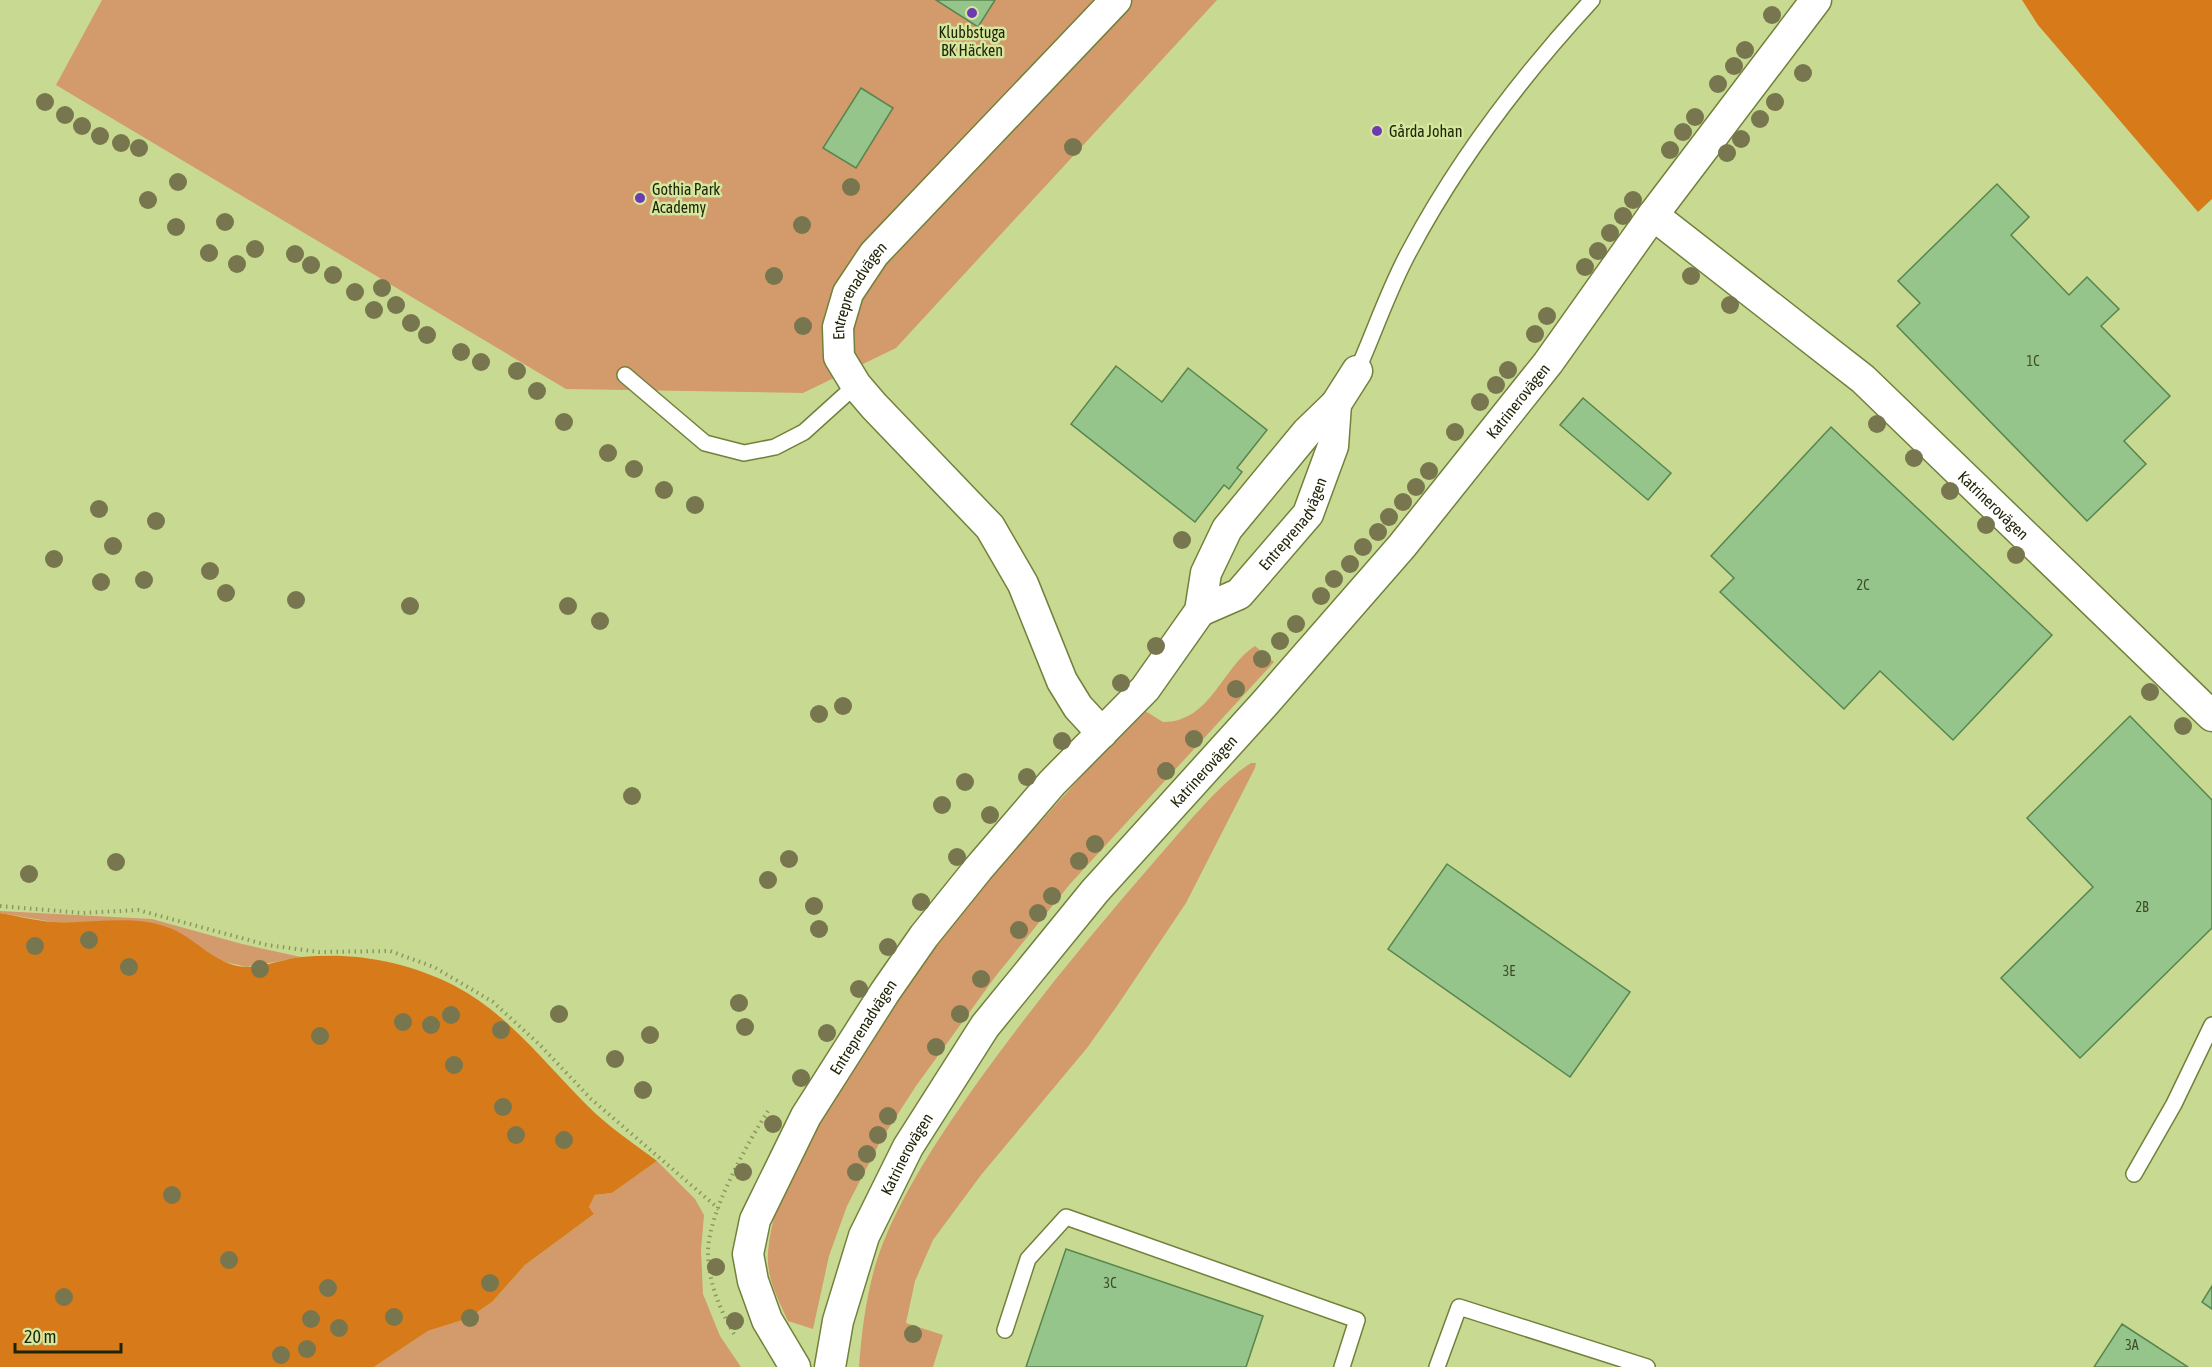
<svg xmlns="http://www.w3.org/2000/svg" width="2212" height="1367" font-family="'Asap Condensed',sans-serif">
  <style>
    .green { fill: #d39a6c }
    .forest { fill: #d77b1a }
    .building { fill: #95c58a; stroke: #58854d; stroke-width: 1.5 }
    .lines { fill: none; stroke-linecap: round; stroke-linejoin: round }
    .service-casing { stroke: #71813b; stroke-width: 18 }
    .minor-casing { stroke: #71813b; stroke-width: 33 }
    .path { stroke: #8a985f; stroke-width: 4; stroke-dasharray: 1.5 4.5; stroke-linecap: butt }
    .service { stroke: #fff; stroke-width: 15 }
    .minor { stroke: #fff; stroke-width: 30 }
    .tree { fill: #78764e }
    .poi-dot { fill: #6e3ab1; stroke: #d5e79e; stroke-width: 2 }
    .labels { text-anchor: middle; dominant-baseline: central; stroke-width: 5; stroke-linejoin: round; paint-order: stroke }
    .number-label { font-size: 14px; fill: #3c4c27 }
    .poi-label { font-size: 16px; fill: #1e2406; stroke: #d5e79e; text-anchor: start }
    .street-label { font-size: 16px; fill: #1e2406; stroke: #d5e79e }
  </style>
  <rect width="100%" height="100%" fill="#c8da92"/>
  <path class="green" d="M102,0h1115l-321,348 -93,45 -237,-4 -510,-304z
    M1255,646l19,16 -204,222 -75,93 -79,109 -35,54 -34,66 -18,50 -16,73 -25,-8c-10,-22 -22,-43 -20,-69 5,-59 39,-111 70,-160 41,-67 85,-133 135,-193 55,-65 113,-127 169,-190l21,13c48,0 58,-54 92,-76z
    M1251,763h5l-1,5 -69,135 -69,103 -30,42 -106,127 -48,65 -18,41 -9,42 37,12 -10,32h-74c3,-40 9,-87 24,-124 24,-59 61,-113 97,-164 54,-75 112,-146 173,-216 25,-28 67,-81 98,-100z
    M0,911l152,8 90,25 59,13 -54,10 -26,-6 -54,-34 -30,-5h-84l-53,-9z
    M657,1161l38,38 9,16 -3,35 2,44 17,42 21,31h-367l54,-36 41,-13 23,-16 33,-37 69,-51 -5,-7 6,-12 17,-2z"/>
  <path class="forest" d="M2022,0h190v199l-14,13 -160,-187z
    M0,913c18,3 36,8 54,9 36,2 78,-8 113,5 29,10 47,39 80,40 18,0 36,-8 54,-10 54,-5 106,4 154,29 57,30 95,84 141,128 19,17 41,32 61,47l-45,32 -17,2 -6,12 5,7 -69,51 -33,37 -23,16 -41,13 -54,36h-374z"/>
  <path class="building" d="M936,0h59l-17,27z
    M861,88l32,20 -37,60 -33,-20z
    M1997,184l32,33 -18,18 58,60 18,-18 32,32 -18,17 69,70 -46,45 22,23 -59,57 -190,-195 23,-23 -22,-22z
    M1116,366l46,36 26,-34 79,62 -30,38 5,4 -13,17 -5,-4 -29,37 -124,-98z
    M1583,398l88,75 -23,27 -88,-75z
    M1831,427l221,208 -99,105 -73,-69 -36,38 -124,-117 14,-14 -23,-22z
    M2130,716l82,84v128l-132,130 -79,-80 92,-91 -66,-69z
    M1447,864l183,128 -60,85 -182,-128z
    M1066,1249l197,67 -17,51h-220z
    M2212,1286v23l-10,-7z
    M2122,1324l66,43h-94z"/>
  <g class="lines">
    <defs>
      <path id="service" d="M1357,371c18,-40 32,-83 53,-121 49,-92 112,-174 182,-250
        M625,375l80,68 39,10 31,-6 29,-15 52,-47
        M2134,1174l40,-70 38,-79
        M1005,1330l23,-71 38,-42 291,103 -15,47
        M1437,1367l22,-60 188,60"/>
      <g id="minor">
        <path id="s1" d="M1653,215l210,164 349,337"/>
        <path id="s2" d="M1200,611l39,-17 69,-80 25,-68 3,-42"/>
        <path id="s3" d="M1102,733l-24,-26 -16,-26 -39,-97 -33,-57 -116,-121 -18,-21 -17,-28 -1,-30 10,-34 26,-39 242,-254"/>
        <path id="s4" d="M795,1367l-28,-47 -14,-39 -5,-27 7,-34 51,-104 79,-124 39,-56 54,-67 74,-86 93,-94 55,-78 6,-38 21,-44 80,-97 29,-28 21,-33"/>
        <path id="s5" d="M830,1367l8,-46 26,-85 44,-89 77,-121 110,-135 171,-189 136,-156 146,-183 105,-148 163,-215"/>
      </g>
    </defs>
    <use href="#service" class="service-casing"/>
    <use href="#minor" class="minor-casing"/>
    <path class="path" d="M0,906l82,7 56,-3 129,35 52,7 71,-1 44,16 59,35 47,43 51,54 128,110
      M734,1334c-15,-26 -26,-53 -26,-83 1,-40 39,-107 60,-140"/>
    <use href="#service" class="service"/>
    <use href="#minor" class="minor"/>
  </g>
  <g class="tree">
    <circle cx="1772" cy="15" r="9"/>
    <circle cx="1745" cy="50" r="9"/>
    <circle cx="1734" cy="66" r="9"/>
    <circle cx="1803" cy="73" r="9"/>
    <circle cx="1718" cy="84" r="9"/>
    <circle cx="45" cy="102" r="9"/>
    <circle cx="1775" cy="102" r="9"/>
    <circle cx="65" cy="115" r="9"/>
    <circle cx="1695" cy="117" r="9"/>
    <circle cx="1760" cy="119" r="9"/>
    <circle cx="82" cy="126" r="9"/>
    <circle cx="1683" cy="132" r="9"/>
    <circle cx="100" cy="136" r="9"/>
    <circle cx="1741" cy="139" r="9"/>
    <circle cx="121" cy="143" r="9"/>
    <circle cx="1073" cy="147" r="9"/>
    <circle cx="139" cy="148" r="9"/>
    <circle cx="1670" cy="150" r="9"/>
    <circle cx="1727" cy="153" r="9"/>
    <circle cx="178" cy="182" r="9"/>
    <circle cx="851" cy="187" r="9"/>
    <circle cx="148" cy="200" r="9"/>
    <circle cx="1633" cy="200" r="9"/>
    <circle cx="1623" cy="216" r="9"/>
    <circle cx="225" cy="222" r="9"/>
    <circle cx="802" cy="225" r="9"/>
    <circle cx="176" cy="227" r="9"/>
    <circle cx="1610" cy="233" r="9"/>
    <circle cx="255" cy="249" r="9"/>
    <circle cx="1598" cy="251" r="9"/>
    <circle cx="209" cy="253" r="9"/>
    <circle cx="295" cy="254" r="9"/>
    <circle cx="237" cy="264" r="9"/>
    <circle cx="311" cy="265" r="9"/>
    <circle cx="1585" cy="267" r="9"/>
    <circle cx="333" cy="275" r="9"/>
    <circle cx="774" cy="276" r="9"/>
    <circle cx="1691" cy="276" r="9"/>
    <circle cx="382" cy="288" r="9"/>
    <circle cx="355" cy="292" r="9"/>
    <circle cx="396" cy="305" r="9"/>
    <circle cx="1730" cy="305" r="9"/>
    <circle cx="374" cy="310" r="9"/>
    <circle cx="1547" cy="316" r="9"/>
    <circle cx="411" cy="323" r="9"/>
    <circle cx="803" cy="326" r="9"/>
    <circle cx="1535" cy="334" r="9"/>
    <circle cx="427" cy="335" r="9"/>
    <circle cx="461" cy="352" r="9"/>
    <circle cx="481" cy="362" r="9"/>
    <circle cx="1508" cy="370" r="9"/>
    <circle cx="517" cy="371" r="9"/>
    <circle cx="1496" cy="385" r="9"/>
    <circle cx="537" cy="391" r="9"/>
    <circle cx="1480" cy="402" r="9"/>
    <circle cx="564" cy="422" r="9"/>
    <circle cx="1877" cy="424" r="9"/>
    <circle cx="1455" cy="432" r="9"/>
    <circle cx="608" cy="453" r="9"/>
    <circle cx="1914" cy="458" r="9"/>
    <circle cx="634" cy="469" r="9"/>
    <circle cx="1429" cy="471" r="9"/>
    <circle cx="1416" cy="487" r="9"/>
    <circle cx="664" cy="490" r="9"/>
    <circle cx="1950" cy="491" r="9"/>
    <circle cx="1403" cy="502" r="9"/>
    <circle cx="695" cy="505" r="9"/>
    <circle cx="99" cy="509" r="9"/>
    <circle cx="1389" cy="517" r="9"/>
    <circle cx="156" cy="521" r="9"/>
    <circle cx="1986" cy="525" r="9"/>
    <circle cx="1378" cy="532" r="9"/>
    <circle cx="1182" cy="540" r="9"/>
    <circle cx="113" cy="546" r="9"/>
    <circle cx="1363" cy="547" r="9"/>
    <circle cx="2016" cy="555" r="9"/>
    <circle cx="54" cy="559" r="9"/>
    <circle cx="1350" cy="564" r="9"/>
    <circle cx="210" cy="571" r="9"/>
    <circle cx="1334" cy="579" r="9"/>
    <circle cx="144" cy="580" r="9"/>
    <circle cx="101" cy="582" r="9"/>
    <circle cx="226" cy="593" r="9"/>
    <circle cx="1321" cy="596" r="9"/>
    <circle cx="296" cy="600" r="9"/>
    <circle cx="410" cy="606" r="9"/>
    <circle cx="568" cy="606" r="9"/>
    <circle cx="600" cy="621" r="9"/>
    <circle cx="1296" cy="624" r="9"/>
    <circle cx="1280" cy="641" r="9"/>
    <circle cx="1156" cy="646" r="9"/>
    <circle cx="1262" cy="659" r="9"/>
    <circle cx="1121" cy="683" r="9"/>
    <circle cx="1236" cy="689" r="9"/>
    <circle cx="2150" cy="692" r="9"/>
    <circle cx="843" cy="706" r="9"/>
    <circle cx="819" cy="714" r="9"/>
    <circle cx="2183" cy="726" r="9"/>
    <circle cx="1194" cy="739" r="9"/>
    <circle cx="1062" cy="741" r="9"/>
    <circle cx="1166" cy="771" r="9"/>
    <circle cx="1027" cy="777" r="9"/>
    <circle cx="965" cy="782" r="9"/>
    <circle cx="632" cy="796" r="9"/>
    <circle cx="942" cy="805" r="9"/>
    <circle cx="990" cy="815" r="9"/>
    <circle cx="1095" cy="844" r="9"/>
    <circle cx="957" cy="857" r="9"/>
    <circle cx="789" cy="859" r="9"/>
    <circle cx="1079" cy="861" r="9"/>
    <circle cx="116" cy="862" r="9"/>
    <circle cx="29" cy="874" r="9"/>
    <circle cx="768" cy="880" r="9"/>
    <circle cx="1052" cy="896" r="9"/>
    <circle cx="921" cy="902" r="9"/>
    <circle cx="814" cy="906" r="9"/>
    <circle cx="1038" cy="913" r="9"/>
    <circle cx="819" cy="929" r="9"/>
    <circle cx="1019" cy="930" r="9"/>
    <circle cx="89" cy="940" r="9"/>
    <circle cx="35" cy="946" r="9"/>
    <circle cx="888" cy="947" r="9"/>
    <circle cx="129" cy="967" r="9"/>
    <circle cx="260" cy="969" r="9"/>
    <circle cx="981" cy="979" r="9"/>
    <circle cx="859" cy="989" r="9"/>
    <circle cx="739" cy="1003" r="9"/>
    <circle cx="559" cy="1014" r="9"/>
    <circle cx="960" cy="1014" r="9"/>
    <circle cx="451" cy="1015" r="9"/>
    <circle cx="403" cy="1022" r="9"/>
    <circle cx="431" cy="1025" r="9"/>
    <circle cx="745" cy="1027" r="9"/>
    <circle cx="501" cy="1030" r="9"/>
    <circle cx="827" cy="1033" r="9"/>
    <circle cx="650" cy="1035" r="9"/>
    <circle cx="320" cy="1036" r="9"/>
    <circle cx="936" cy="1047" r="9"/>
    <circle cx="615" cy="1059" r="9"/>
    <circle cx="454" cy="1065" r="9"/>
    <circle cx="801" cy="1078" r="9"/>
    <circle cx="643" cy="1090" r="9"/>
    <circle cx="503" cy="1107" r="9"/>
    <circle cx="888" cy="1116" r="9"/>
    <circle cx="773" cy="1124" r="9"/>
    <circle cx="516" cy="1135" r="9"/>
    <circle cx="878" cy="1135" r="9"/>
    <circle cx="564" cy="1140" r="9"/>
    <circle cx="867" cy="1154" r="9"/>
    <circle cx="743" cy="1172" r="9"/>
    <circle cx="856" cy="1172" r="9"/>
    <circle cx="172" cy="1195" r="9"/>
    <circle cx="229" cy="1260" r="9"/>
    <circle cx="716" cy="1267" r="9"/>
    <circle cx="490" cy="1283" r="9"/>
    <circle cx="328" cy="1288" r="9"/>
    <circle cx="64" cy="1297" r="9"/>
    <circle cx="394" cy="1317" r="9"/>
    <circle cx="470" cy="1318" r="9"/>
    <circle cx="311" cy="1319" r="9"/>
    <circle cx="735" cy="1321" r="9"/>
    <circle cx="339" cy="1328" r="9"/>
    <circle cx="913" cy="1334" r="9"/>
    <circle cx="307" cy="1349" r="9"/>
    <circle cx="281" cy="1355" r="9"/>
  </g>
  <g class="poi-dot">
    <circle cx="972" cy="13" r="6"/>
    <circle cx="1377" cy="131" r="6"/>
    <circle cx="640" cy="198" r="6"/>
  </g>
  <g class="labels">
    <g class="number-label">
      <text x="2033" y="361">1C</text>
      <text x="1863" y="585">2C</text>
      <text x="2142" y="907">2B</text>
      <text x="1509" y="971">3E</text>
      <text x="1110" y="1283">3C</text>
      <text x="2132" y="1345">3A</text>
    </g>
    <g class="poi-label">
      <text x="972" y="32" text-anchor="middle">Klubbstuga<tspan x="972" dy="18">BK Häcken</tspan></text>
      <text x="1389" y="131">Gårda Johan</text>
      <text x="652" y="189">Gothia Park<tspan x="652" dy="18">Academy</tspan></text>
    </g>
    <g class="street-label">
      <text stroke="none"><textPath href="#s3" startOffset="536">Entreprenadvägen</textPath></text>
      <text stroke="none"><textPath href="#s5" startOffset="1200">Katrinerovägen</textPath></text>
      <text stroke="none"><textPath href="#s1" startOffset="448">Katrinerovägen</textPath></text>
      <text stroke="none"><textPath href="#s2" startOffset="132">Entreprenadvägen</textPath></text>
      <text stroke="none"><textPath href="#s5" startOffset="714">Katrinerovägen</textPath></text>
      <text stroke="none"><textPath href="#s4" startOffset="380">Entreprenadvägen</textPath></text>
      <text stroke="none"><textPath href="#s5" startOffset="228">Katrinerovägen</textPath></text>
    </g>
  </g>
  <path d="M15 1343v9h106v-9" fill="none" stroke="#1e2406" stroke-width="3"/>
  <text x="24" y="1343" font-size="18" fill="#1e2406" stroke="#d5e79e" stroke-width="4.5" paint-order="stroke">20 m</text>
</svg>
